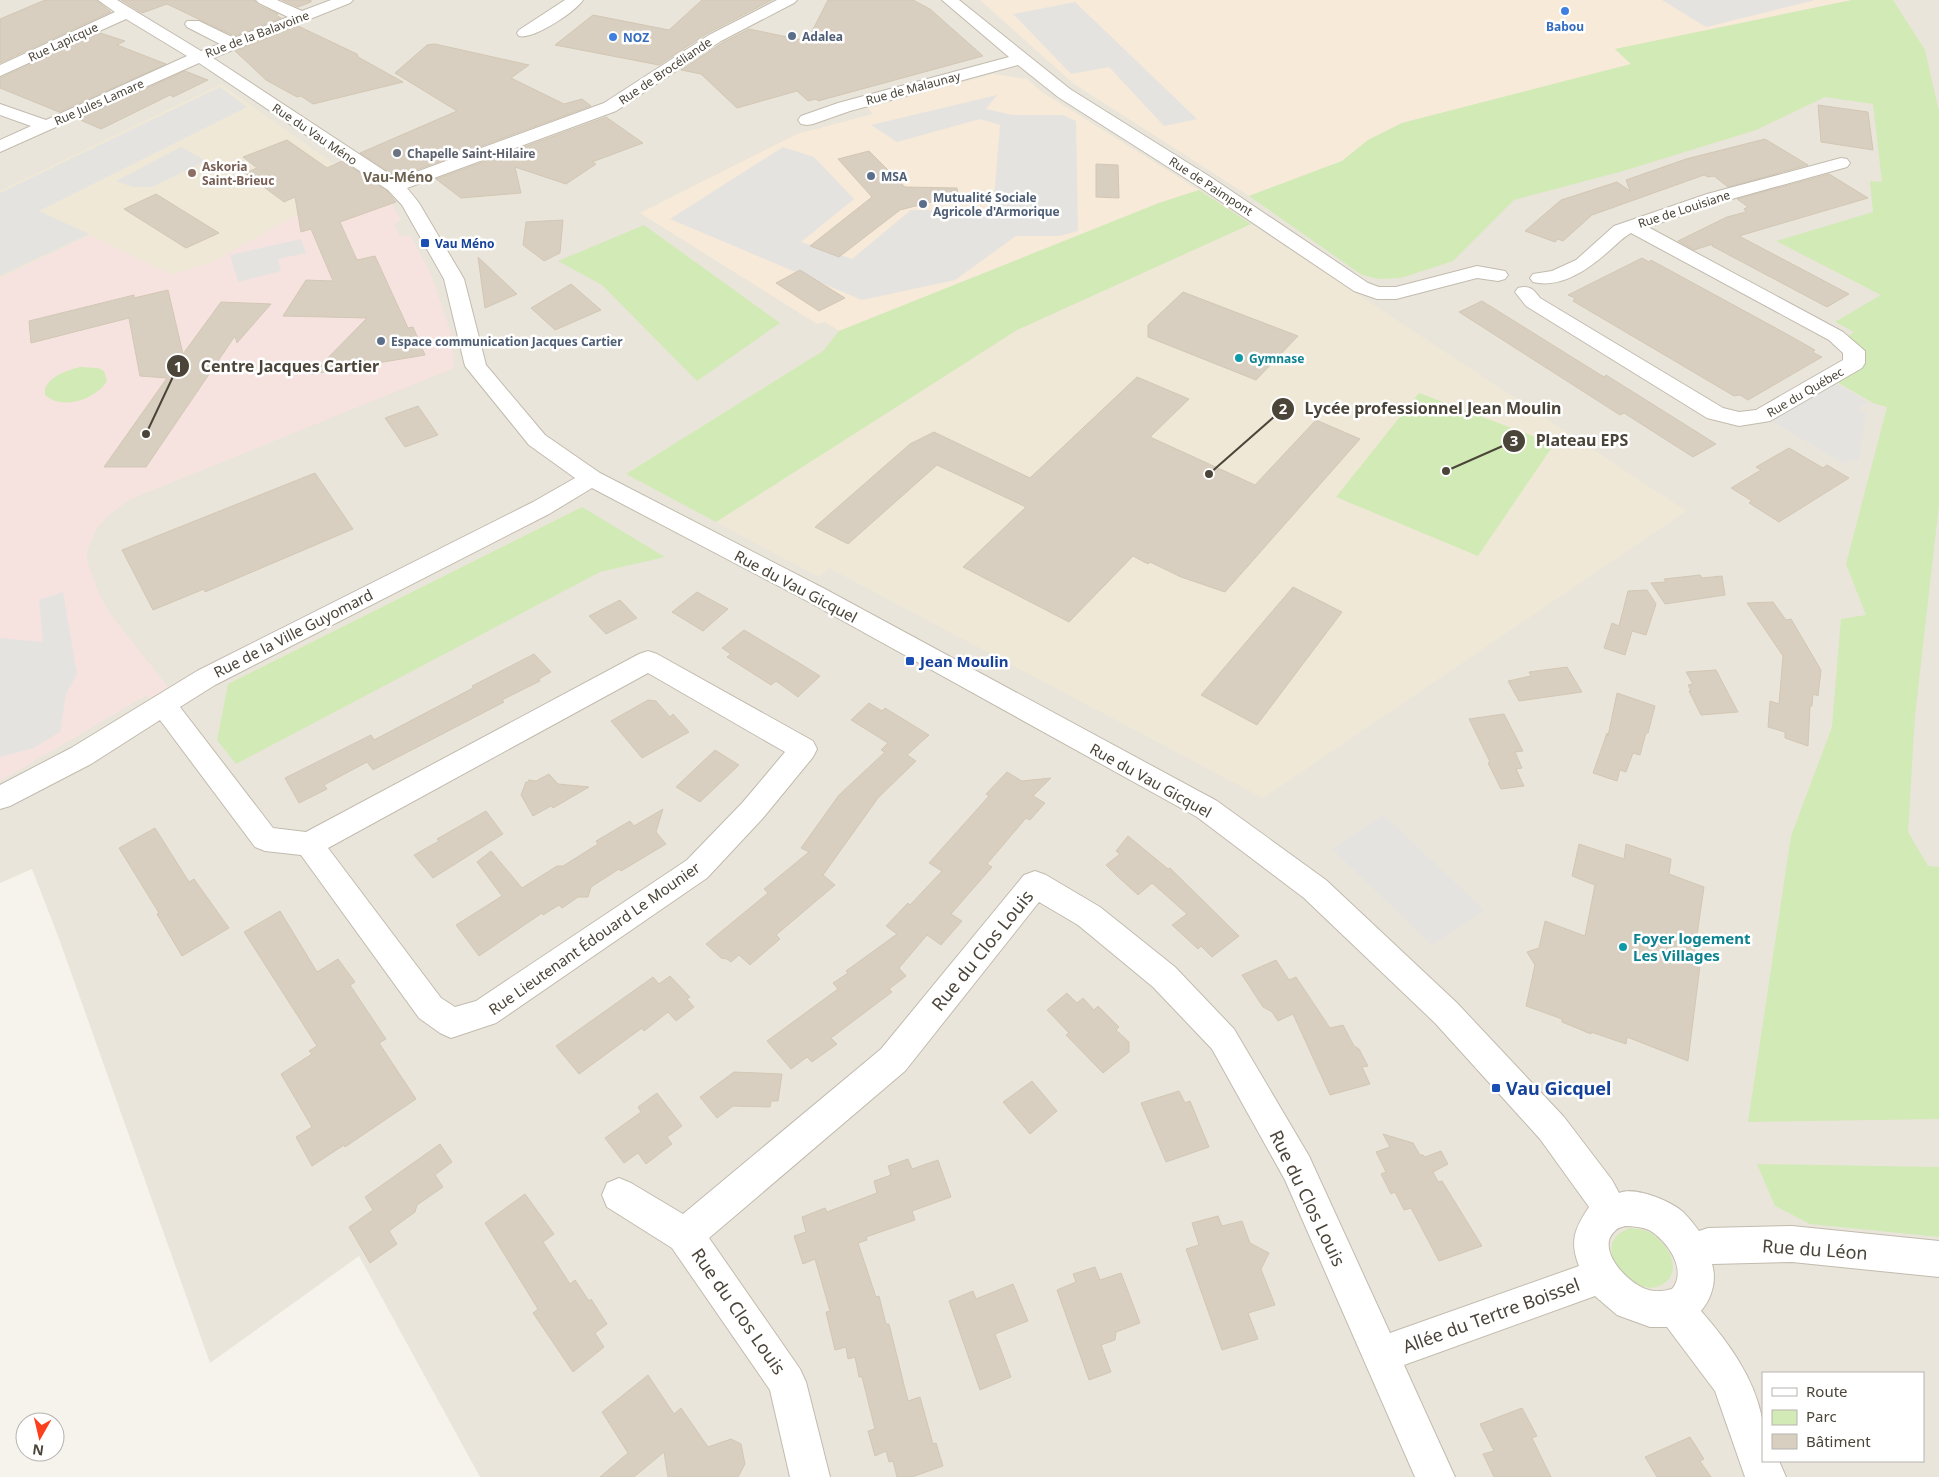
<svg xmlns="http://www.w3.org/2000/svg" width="1939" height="1477" font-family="'Noto Sans',sans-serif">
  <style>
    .residential { fill: #eae5da; fill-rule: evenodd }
    .commercial { fill: #f7ead8 }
    .education { fill: #efe8d6 }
    .medical { fill: #f6e3e0 }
    .green { fill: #d2eab5 }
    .parking { fill: #e5e3e0 }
    .building { fill: #d8cfc1; stroke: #d3c7b4 }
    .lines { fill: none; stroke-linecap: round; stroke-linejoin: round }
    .street-casing { stroke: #c2bbae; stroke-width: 2 }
    .street { fill: #fff; fill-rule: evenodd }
    .shop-dot { fill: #3f7fe0; stroke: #fff; stroke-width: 2 }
    .service-dot { fill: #5c6f8a; stroke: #fff; stroke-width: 2 }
    .worship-dot { fill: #6b7280; stroke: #fff; stroke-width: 2 }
    .education-dot { fill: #8d6e63; stroke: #fff; stroke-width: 2 }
    .transit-dot { fill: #1a4fb4; stroke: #fff; stroke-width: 2 }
    .culture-dot { fill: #0f9aa8; stroke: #fff; stroke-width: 2 }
    .labels { text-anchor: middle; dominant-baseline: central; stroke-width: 5; stroke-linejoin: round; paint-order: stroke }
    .far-shop-label { font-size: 12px; font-weight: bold; fill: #366cbe; stroke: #fff }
    .far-street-label { font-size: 12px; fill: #4b4439; stroke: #fff }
    .far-service-label { font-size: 12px; font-weight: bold; fill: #4e5e75; stroke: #fff; text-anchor: start }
    .far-worship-label { font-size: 12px; font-weight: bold; fill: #5b616d; stroke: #fff; text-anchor: start }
    .far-education-label { font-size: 12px; font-weight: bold; fill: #785e54; stroke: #fff; text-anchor: start }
    .far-transit-label { font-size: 12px; font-weight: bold; fill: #164399; stroke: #fff; text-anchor: start }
    .far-culture-label { font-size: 12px; font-weight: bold; fill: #0d838f; stroke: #fff; text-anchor: start }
    .far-neighbourhood-label { font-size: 14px; font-weight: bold; fill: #6e6250; stroke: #fff }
    .street-label { font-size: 15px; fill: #4b4439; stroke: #fff }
    .transit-label { font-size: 15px; font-weight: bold; fill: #164399; stroke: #fff; text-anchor: start }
    .culture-label { font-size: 15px; font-weight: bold; fill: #0d838f; stroke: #fff; text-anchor: start }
    .near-street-label { font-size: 18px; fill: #4b4439; stroke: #fff }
    .near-transit-label { font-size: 18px; font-weight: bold; fill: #164399; stroke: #fff; text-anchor: start }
    .leader { fill: none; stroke: #4b4439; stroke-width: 2 }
    .callout-dot { fill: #4b4439; stroke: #fff; stroke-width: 2 }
    .mark-label { font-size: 15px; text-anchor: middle; font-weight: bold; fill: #fff }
    .callout-label { font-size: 16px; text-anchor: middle; font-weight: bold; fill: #4b4439; stroke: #fff; stroke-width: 5; stroke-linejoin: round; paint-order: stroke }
  </style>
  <rect width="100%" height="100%" fill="#f6f3ec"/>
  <path class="residential" d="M0,0h1939v1477h-1459l-121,-221 -149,107 -152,-427 -26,-67 -32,14zM1763,1373h160v88h-160z"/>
  <path class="commercial" d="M980,0h872l-237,49 17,15 -230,59 -34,17 -26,21 -93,35 -175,-112z
    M993,74l34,5 15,13 157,98 -40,13 -320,128 -14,-9 -8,2 -177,-111 157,-79 76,-20 -5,-6z"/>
  <path class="education" d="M221,84l114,81 -1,30 -122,67 -40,13 -82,-40 -90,43v-87z
    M1251,224l435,287 -423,287 -434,-230 -10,9 -103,-55 301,-192z"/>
  <path class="medical" d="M334,195l58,9 9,16 -6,5 5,12 10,-2 20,37 21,61 3,35 -323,131 -19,13 -15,16 -10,22v11l12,33 12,21 57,72 -18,13 -3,-5 -147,86v-503l90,-43 82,40 40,-13z"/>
  <path class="green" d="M1852,0h41l32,50 14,62v392l-24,212 -7,116 20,34 11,1v252l-191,3 43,-286 41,-109 9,-108 25,-4 -20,-51 41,-157 -14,-4 -36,-21 21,-12 -11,-33 7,-5 -19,-10 46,-27 -105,-54 97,-29 -3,-31 12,1 -9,-78 -48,-7 -69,33 -133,41 -109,29 -61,61 -52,17 -23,1 -16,-4 -113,-79 93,-35 26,-21 34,-17 229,-59 -16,-15z
    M1199,190l52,34 -234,106 -301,192 -90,-48 197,-123 16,-20 320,-128z
    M644,225l136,98 -83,58 -95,-96 -44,-24z
    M80,367l18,1 6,3 3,10c-11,18 -44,30 -62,14v-6c6,-14 21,-18 35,-22z
    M1419,393l135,51 -76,112 -142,-59z
    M582,507l83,50 -65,15 -364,192 -19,-24 11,-56z
    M1757,1164l182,3v70l-129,-13 -35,-18z
    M1631,1228c6,1 12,1 18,4 16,8 34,35 17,50 -29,25 -84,-40 -35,-54z"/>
  <path class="parking" d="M1662,0h153l-109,27z
    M1075,2l122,117 -33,7 -55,-59 -38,7 -58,-60z
    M220,87l27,20 -208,104 50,23 -89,42v-83z
    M997,95l-11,14 26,6h51l13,6 2,110 -19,5h-43l-61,44 -93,20 -192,-81 113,-72 31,10 40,42 -53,43 51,17 59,-49 80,1 4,-24 5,-62 -20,-6 -83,23 -26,-17z
    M181,147l25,14 -54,26h-19l-17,-6z
    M301,239l5,14 -28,6 3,12 -43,11 -8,-27z
    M1835,383l33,19 -10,7 8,5 -8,48 -5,-3 -8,5 -74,-43z
    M63,592l14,82 -11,20 -6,38 -26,16 -34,9v-119l43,4 -4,-42z
    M1384,815l100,95 -52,35 -100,-96z"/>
  <path class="building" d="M45,0h51l15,12 -111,51v-44z
    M121,0h133l4,5 20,9 -2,1 5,3 -47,18 -67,-32 -25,9z
    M282,0h29v2l-13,5z
    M702,0h70l-64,33 -49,32 -104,-20 38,-30 76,15z
    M828,0h85l17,9 53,47 -165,45 -2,-2 -8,2 -11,-10 -60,17 -36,-34 -20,-4 41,-27 27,-14 58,12z
    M298,26l59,28 1,3 45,25 -90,22 -12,-8 -4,1 -31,-17 -31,-29z
    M100,33l25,8 -8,4 49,19 -107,48 -59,-24v-10z
    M435,44l94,21 -18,13 53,26 18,-5 9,7 -194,71 -37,-24 97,-42 -62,-38 32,-28z
    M185,71l23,9 -35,17 -3,-2 -69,34 -23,-10z
    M1818,105l50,7 5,38 -52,-8z
    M606,117l37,26 -51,19 4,2 -30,20 -51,-17 6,26 -60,5 -25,-19z
    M1765,139l43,26 -80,22 -14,-11 -6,1 -4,-2 -112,40 -29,26 -5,-2 -3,3 -30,-11 36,-31 56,-18 13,9 -4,-11 60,-21z
    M287,140l40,28 15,-7 45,30 9,11 -56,20 17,38 18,-4 33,72 5,-1 12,28 -113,19 55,-56 -84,-2 23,-36 27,1 -22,-52 -10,3 -6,-35 -11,5 -39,-29 12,-5 -14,-11z
    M869,151l36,36 52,1 1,7 -58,15 -61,47 -29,-11 62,-49 -34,-38z
    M1096,164l22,1 1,33 -23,-1z
    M1829,174l39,24 -129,38 110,58 -22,13 -115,-61 1,-2 -19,6 -16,-9 49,-24 19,-5 -2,-3 4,-2 -11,-8z
    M156,194l63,39 -33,15 -62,-39z
    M563,220l-3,33 -16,8 -21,-16 3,-23z
    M478,257l39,37 -32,14z
    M1642,258l7,4 2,-2 132,72 32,18 -2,1 1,2 8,4 -74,43 -8,-5 -6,1 -161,-95 2,-3 -7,-3z
    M800,270l45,28 -26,13 -43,-28z
    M571,284l30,26 -46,20 -24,-22z
    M168,290l15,64 38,-52 50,2 -34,39 -2,-7 -89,131h-42l63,-89 -27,-2 -11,-58 -98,25 -2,-22 105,-26v3z
    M1183,292l115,44 -42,44 -108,-43v-12z
    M1482,301l122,76 2,-2 110,69 -23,13 -69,-44 -4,2 -161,-103z
    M1137,377l52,22 -39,38 105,48 61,-65 44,19 -135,153 -44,-15 -31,-15 -2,2 -15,-8 -64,66 -106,-55 63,-60 -89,-42 -89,79 -33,-17 95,-83 24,-12 96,46z
    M418,406l20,29 -33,12 -20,-29z
    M1789,448l34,20 4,-3 22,13 -70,44 -30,-19 3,-2 -21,-13 30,-18 -5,-3z
    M315,473l38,56 -148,63 -1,-3 -51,21 -31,-60z
    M1700,575l2,3 20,-2 3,19 -60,9 -14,-21 15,-1 -2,-3z
    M1293,587l49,25 -85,113 -56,-30z
    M1647,590l9,14 -10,31 -14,-4 -7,24 -21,-7 8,-25 7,3 9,-35z
    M697,592l31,17 -25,22 -31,-19z
    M620,600l17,18 -31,16 -17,-18z
    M1773,602l13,18 5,-1 30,51 -3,26 -5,-2 -1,12h-2l-2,40 -23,-8v-6l-17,-5 2,-26 9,3 4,-48 -36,-53z
    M744,630l52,31 24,15 -22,21 -22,-16 -5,4 -44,-28 4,-3 -9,-6z
    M534,654l17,18 -12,7 1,2 -38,19 2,2 -131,68 -6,-8 -43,23 3,4 -28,14 -14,-25 86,-43 3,5 99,-52 -1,-2z
    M1567,667l15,25 -63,9 -11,-20 23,-5 -2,-4z
    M1716,670l22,42 -37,3 -12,-24h2l-3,-6 5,-1 -7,-12z
    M1617,693l38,13 -7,27h-2l-6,22 -7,-2 -7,19 -6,-2 -3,11 -24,-8 14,-40 1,3z
    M648,700l8,1 14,16 3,-3 16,18 -47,26 -31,-37z
    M869,703l13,8 3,-3 44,27 -22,20 9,6 -38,37 -55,77 12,10 -59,50 4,4 -30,26 -11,-10 -8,7 -4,-3 -6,-1 -15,-14 62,-51 -4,-4 45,-37 -8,-4 38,-53 46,-43 -4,-2 7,-7 -37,-23z
    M1504,714l19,37 -8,1 7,16 -6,1 8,17 -23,3 -13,-26 2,-1 -21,-43z
    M715,750l24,15 -39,37 -24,-15z
    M1007,772l15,9 29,-3 -18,18 12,7 -15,17 -4,-2 -39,46 5,3 -41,47 11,7 -21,24 -14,-10 -28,33 7,8 -17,13 3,3 -61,46 6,6 -25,18 -5,-5 -16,12 -24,-28 71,-52 -5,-6 15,-10 -2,-2 51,-37 -11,-8 22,-23 2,2 32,-34 -13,-8 60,-67 -3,-2z
    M549,774l9,10 31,3 -36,21 -2,-2 -18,10 -12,-21 5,-13h4l-2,-2 8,1z
    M663,809l-7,23 10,12 -45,27 -2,-2 -28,18 -3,10h-10l-16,11 -3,-3 -16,10 -1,-2 -63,43 -23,-31 46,-29 -25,-34 14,-11 31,37 35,-22h6l35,-22 -2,-3 34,-20 4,5z
    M486,811l17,23 -70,44 -19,-23 25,-14 -2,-2z
    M155,828l34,54 5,-3 35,49 -47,28 -25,-42 2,-1 -40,-65z
    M1128,836l40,33 2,-1 69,68 -27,21 -11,-11 -3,3 -26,-24 15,-11 -35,-31 -14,12 -21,-19 -11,-11 14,-11 -4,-3z
    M1579,844l45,15 2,-15 45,15 -2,15 35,13 -10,69 7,2 -13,103 -61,-24 -1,7 -35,-12v2l-29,-12v-3l-36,-13 9,-41 -8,-13 12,-4 6,-27 40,15 10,-51 -23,-9z
    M280,911l37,61 21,-13 17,23 -5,3 36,54 -7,4 37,56 -71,48 -1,-2 -32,21 -16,-29 16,-10 -31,-53 31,-20 -3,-3 8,-5 -73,-114z
    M1276,960l13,20 7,-3 34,51 13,-3 11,21 5,3 9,17 -6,1 8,17 -40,11 -37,-81 -15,7 -6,-9 -9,-5 -21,-32z
    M670,976l20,21 -3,2 7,8 -18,14 -8,-9 -24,19 -2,-3 -63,46 -23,-28 97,-69 6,7z
    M1067,993l10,10 6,-5 11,12 4,-4 21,21 -3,3 13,12v10l-26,21 -37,-38 3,-2 -22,-23z
    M734,1072l48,2 -4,27h-7l-1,6 -37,-1 -16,12 -17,-21z
    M1032,1081l25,30 -27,23 -27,-32z
    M1179,1091l6,12 5,-2 19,46 -43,15 -25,-59z
    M657,1093l25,33 -15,11 5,7 -26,20 -8,-11 -14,10 -19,-25 36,-26 -3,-5z
    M1383,1134l30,9 7,12h3l2,2 16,-6 7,13 -15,8 5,10 4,-1 40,65 -43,15 -28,-53 -7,2 -9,-18 -4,2 -10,-20 5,-2 -10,-20 14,-5z
    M440,1144l12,18 -17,13 8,12 -26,18 -2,7 -26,19 8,13 -27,19 -21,-36 24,-17 -8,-13z
    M908,1159l4,10 26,-9 13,37 -39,14 3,9 -49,17 1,3 -9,3 18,54 3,-1 7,28h3l19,77 12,-4 13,47 3,-1 7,23 -31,11h-15l-4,-16 -4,1 -3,-11 -11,5 -7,-25 7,-2 -13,-52h-3l-4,-20 -7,2 -2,-12 -11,3 -9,-38 4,-1 -15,-52 -12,5 -9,-28 12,-4 -4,-15 23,-9 2,4 50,-19 -3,-12 17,-6 -3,-9z
    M525,1194l29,40 -11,8 27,42 5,-4 14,21 2,-2 16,25 -12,9 9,14 -31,25 -40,-59 5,-4 -53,-86z
    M1218,1216l4,10 20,-5 8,22 19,10 -8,16 14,36 -27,8 10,26 -36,11 -36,-101 13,-4 -7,-22z
    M1095,1267l5,13 21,-7 19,50 -24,9 -1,8 -14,5 10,27 -22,8 -32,-90 19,-8 -3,-8z
    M1013,1284l15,37 -33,13 16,43 -31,13 -31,-89 24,-10 3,8z
    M648,1375l26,39 7,-6 27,39 23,-8 10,5 4,20 -7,13h-70l-4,-25 -30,25h-34l28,-24 -26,-41z
    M1522,1408l15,28 -5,2 19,39h-57l-11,-23 11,-3 -14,-27z
    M1690,1437l14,22 -4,2 11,16h-54l-12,-20z"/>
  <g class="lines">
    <defs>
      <path id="street" d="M98,0h19l84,51 19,-7 -33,-17 -2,-3 2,-3h12l35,17 54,-21 -29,-14 -3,-3h21l25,11 29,-11h22l-3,3 -137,55 184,121 207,-76 105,-68 68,-35h20l-3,3 -73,38 -105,70 -209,77 12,15 45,76 22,86 59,70 55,38 225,116 392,212 109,79 131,123 107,114 48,63 7,13c16,-7 52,8 64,19 6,6 11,12 16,19l9,-3 84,-2 147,15v36l-147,-15 -80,2c5,16 0,34 -11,47 27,31 53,66 61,107 3,13 1,29 1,43h16l7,16h-41l-30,-86 -48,-64h-17l-33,-12 -22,-19 -191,69 51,112h-40l-130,-297 -73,-131 -59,-62 -75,-62 -39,-23 -134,169 -196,167 91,131 6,13 24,95h-40l-20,-87 -98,-142 -65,-41 -5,-12 5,-12 12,-5 12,5 52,31 198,-165 143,-174 11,-4 11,4 54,32 75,60 59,62 75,127 81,177 189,-67c-10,-25 -4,-38 10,-59l-49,-68 -105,-116 -131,-125 -107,-81 -390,-216 -215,-113 -43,26 -334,171 -35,22 93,121 33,4 333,-178 9,-3 9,3 156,87 4,8 -4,8 -50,61 -56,60 -211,145 -45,15 -11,-5 -21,-15 -118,-163 -36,-4 -10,-4 -95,-127 -69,44 -81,42 -10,3v-24l71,-37 126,-77 336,-169 42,-24 -46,-33 -64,-79 -21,-87 -42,-74 -14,-15 -189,-127 -199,89v-12l31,-14 -31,-11v-11l46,16 141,-64 -61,-37 -126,57v-11l115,-53zM648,673l137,79 -42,50 -56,58 -211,141 -21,6 -14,-9 -113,-150zM1625,1226c8,0 17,1 24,4 18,10 39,40 23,59 -7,2 -17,3 -23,1 -19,-4 -55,-41 -34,-59 2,-3 7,-4 10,-5z
        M565,0h18c-8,12 -50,40 -64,36l-2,-3 2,-3z
        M942,0h17l111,89 142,89 156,105 11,4h17l81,-21 28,5 3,4 -3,4 -7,2 -21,-3 -81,21h-19l-23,-8 -156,-105 -140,-89 -40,-32 -168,46 -37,13 -6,1 -6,-1 -3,-4 3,-4 37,-13 171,-46z
        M1841,158l6,1 3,4 -3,4 -126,35 -73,25 195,105 22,19v12l-3,5 -92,53 -31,5 -32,-8 -181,-112 -11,-14 3,-4c12,-3 15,1 22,10l183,110 16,4 17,-2 87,-50v-7l-14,-13 -198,-107c-8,4 -15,12 -21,17 -20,18 -48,39 -77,32l-3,-4 3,-4 19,-3 24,-11 38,-34 93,-32z"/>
    </defs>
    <use href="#street" class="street-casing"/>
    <use href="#street" class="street"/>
  </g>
  <g class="shop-dot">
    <circle cx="1565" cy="11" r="5"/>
    <circle cx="613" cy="37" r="5"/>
  </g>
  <g class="service-dot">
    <circle cx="792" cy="36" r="5"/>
    <circle cx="871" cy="176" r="5"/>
    <circle cx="923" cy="204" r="5"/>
    <circle cx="381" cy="341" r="5"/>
  </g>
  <circle class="worship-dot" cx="397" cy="153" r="5"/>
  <circle class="education-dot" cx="192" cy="173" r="5"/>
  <g class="transit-dot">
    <rect x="420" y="238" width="10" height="10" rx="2.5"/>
    <rect x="905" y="656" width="10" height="10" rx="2.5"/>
    <rect x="1491" y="1083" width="10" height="10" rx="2.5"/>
  </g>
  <g class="culture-dot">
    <circle cx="1239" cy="358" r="5"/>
    <circle cx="1623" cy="947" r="5"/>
  </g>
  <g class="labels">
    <g class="far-shop-label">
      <text x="1565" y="26">Babou</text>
      <text x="623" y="37" text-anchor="start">NOZ</text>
    </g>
    <g class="far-street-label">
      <text transform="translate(257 34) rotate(-21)">Rue de la Balavoine</text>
      <text transform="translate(63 42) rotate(-25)">Rue Lapicque</text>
      <text transform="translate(665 71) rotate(-34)">Rue de Brocéliande</text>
      <text transform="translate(913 88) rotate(-15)">Rue de Malaunay</text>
      <text transform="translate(99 102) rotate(-24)">Rue Jules Lamare</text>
      <text transform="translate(315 134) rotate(34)">Rue du Vau Méno</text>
      <text transform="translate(1211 186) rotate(33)">Rue de Paimpont</text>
      <text transform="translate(1684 209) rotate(-18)">Rue de Louisiane</text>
      <text transform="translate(1805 392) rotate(-30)">Rue du Québec</text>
    </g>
    <g class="far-service-label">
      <text x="802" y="36">Adalea</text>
      <text x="881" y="176">MSA</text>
      <text x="933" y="197">Mutualité Sociale<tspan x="933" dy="14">Agricole d'Armorique</tspan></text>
      <text x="391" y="341">Espace communication Jacques Cartier</text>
    </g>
    <g class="far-worship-label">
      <text x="407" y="153">Chapelle Saint-Hilaire</text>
    </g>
    <g class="far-education-label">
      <text x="202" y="166">Askoria<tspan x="202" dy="14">Saint-Brieuc</tspan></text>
    </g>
    <g class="far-transit-label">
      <text x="435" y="243">Vau Méno</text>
    </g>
    <g class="far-culture-label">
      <text x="1249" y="358">Gymnase</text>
    </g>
    <g class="far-neighbourhood-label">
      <text x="398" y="176">Vau-Méno</text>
    </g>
    <g class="street-label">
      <text transform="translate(796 586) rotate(28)">Rue du Vau Gicquel</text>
      <text transform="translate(293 633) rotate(-27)">Rue de la Ville Guyomard</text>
      <text transform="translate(1151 780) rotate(29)">Rue du Vau Gicquel</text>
      <text transform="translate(594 938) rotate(-35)">Rue Lieutenant Édouard Le Mounier</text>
    </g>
    <g class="transit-label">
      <text x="920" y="661">Jean Moulin</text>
    </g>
    <g class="culture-label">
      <text x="1633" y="938">Foyer logement<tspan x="1633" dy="17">Les Villages</tspan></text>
    </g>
    <g class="near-street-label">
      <text transform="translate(982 950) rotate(-51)">Rue du Clos Louis</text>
      <text transform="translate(1308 1198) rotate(64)">Rue du Clos Louis</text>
      <text transform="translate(1815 1249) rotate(4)">Rue du Léon</text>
      <text transform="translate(739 1311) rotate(55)">Rue du Clos Louis</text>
      <text transform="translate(1491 1315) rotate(-20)">Allée du Tertre Boissel</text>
    </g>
    <g class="near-transit-label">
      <text x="1506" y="1088">Vau Gicquel</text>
    </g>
  </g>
  <path class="leader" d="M146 434L178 366M1209 474L1283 409M1446 471L1514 441"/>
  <g class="callout-dot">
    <circle cx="146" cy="434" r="5"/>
    <circle cx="1209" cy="474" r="5"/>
    <circle cx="1446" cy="471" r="5"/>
    <circle cx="178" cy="366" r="12"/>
    <circle cx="1283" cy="409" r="12"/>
    <circle cx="1514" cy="441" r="12"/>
  </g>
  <g class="mark-label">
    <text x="178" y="372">1</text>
    <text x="1283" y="414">2</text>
    <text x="1514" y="446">3</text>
  </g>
  <g class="callout-label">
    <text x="290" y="372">Centre Jacques Cartier</text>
    <text x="1433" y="414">Lycée professionnel Jean Moulin</text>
    <text x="1582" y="446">Plateau EPS</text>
  </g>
  <rect x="1762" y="1372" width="162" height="90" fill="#ffffff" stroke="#b7b4b0"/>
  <rect x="1772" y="1388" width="25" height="8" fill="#ffffff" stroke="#b7b4b0"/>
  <text x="1806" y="1397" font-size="15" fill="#4b4439">Route</text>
  <rect x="1772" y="1410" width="25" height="15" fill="#d2eab5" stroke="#b7b4b0"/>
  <text x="1806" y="1422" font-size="15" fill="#4b4439">Parc</text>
  <rect x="1772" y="1434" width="25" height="15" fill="#d8cfc1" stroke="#b7b4b0"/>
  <text x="1806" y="1447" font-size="15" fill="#4b4439">Bâtiment</text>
  <g transform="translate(40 1437) rotate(188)"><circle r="24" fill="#ffffff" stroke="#b7b4b0"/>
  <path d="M0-4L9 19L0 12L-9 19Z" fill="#fc3f1d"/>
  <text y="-8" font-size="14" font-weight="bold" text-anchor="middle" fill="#4b4439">N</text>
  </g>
</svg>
